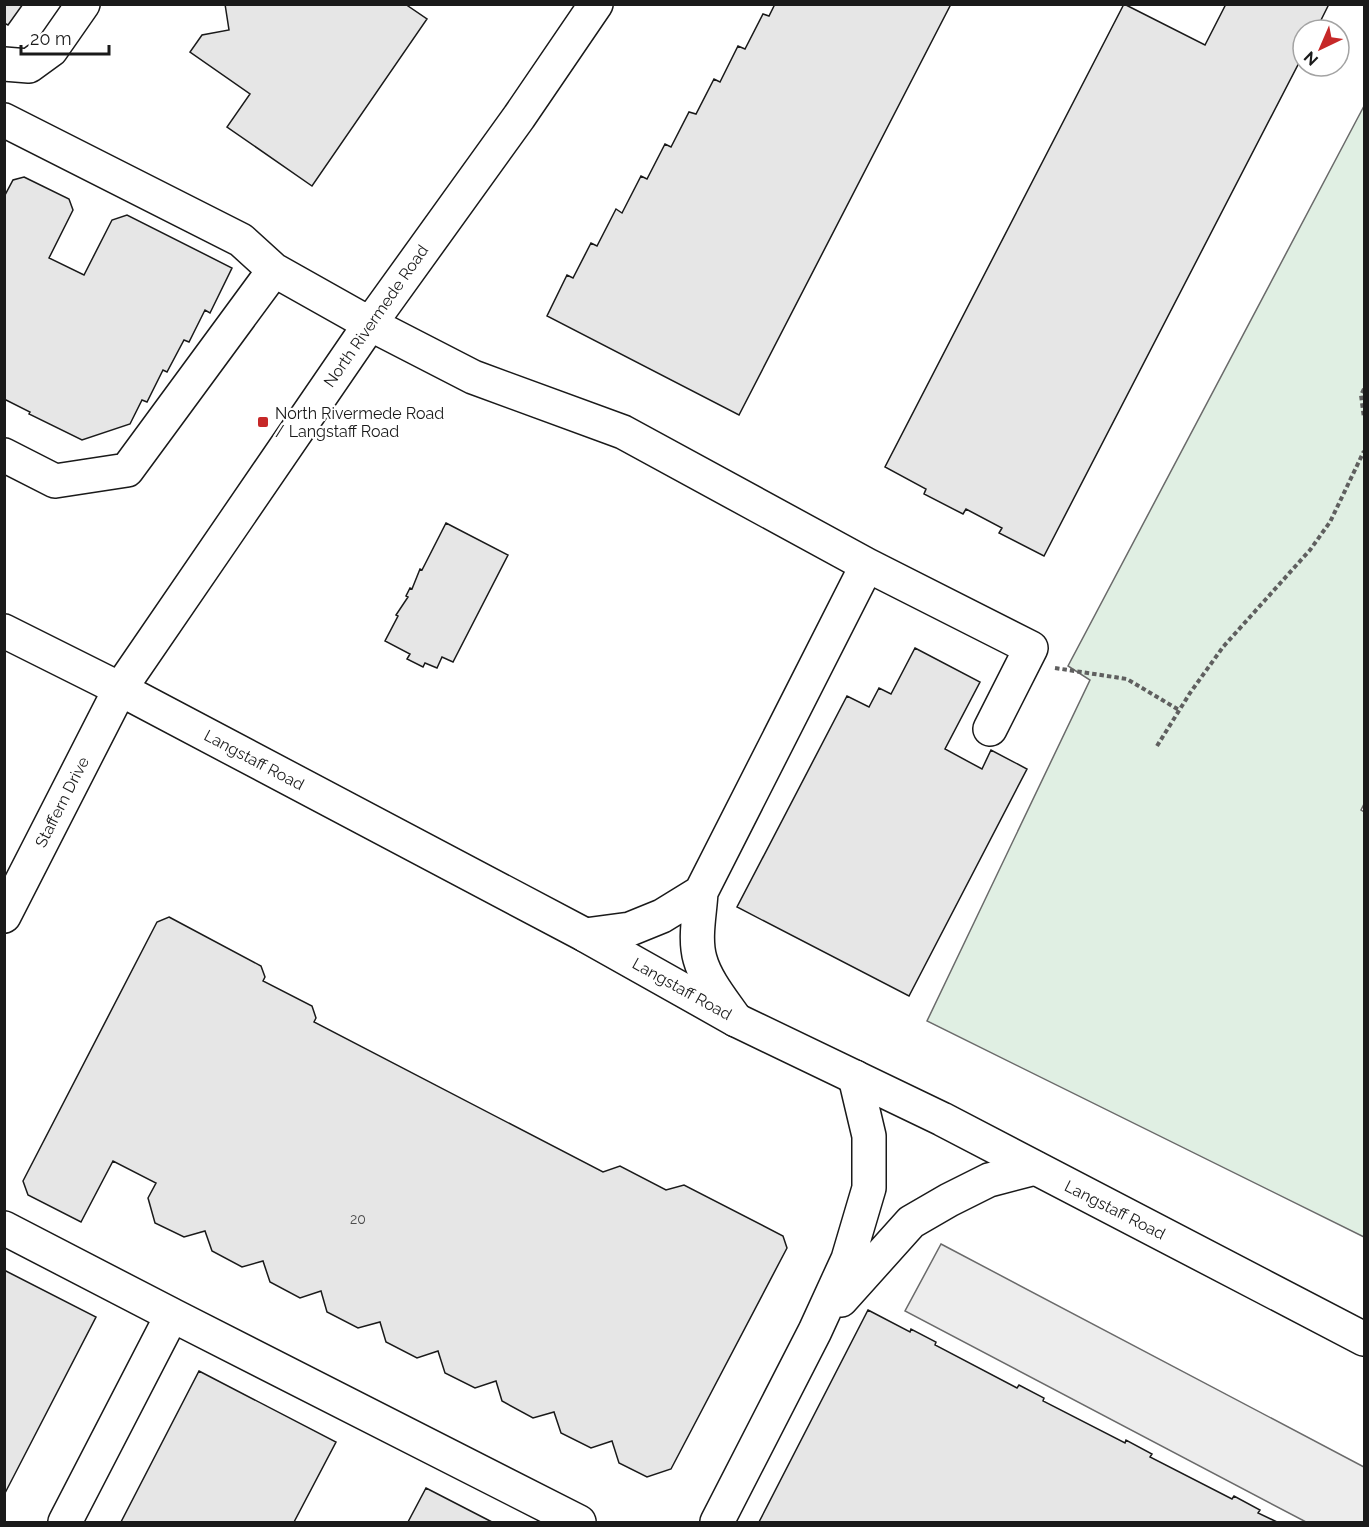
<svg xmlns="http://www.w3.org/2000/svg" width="1369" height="1527" font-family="Raleway,sans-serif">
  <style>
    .green { fill: #e0efe3; stroke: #6a6a6a; stroke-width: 1.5 }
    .parking { fill: #ededed; stroke: #6a6a6a; stroke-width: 1.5 }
    .building { fill: #e6e6e6; stroke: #1a1a1a; stroke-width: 1.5 }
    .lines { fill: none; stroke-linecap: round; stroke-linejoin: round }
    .minor-casing { stroke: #1a1a1a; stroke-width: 36 }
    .major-casing { stroke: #1a1a1a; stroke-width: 36 }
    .path { stroke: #5f5f5f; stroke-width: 4; stroke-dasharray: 4.5 3; stroke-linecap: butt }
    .minor { stroke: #fff; stroke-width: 33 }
    .major { stroke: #fff; stroke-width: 33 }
    .poi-dot { fill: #c62828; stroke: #fff; stroke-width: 2 }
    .labels { text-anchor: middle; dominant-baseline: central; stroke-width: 4.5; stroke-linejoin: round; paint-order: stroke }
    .number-label { font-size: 14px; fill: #4d4d4d }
    .street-label { font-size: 16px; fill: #1a1a1a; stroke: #fff }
    .poi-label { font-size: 16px; fill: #1a1a1a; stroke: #fff; text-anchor: start }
  </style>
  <rect width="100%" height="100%" fill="#fff"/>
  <path class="green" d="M1364,106v698l-3,6 3,2v425l-437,-216 163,-341 -22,-14z"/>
  <path class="parking" d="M941,1244l423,223v55h-58l-401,-211z"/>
  <path class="building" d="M4,4h19l-15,21 -4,-2z
    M225,4h180l22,15 -115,167 -85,-59 23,-33 -60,-42 12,-17 27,-5z
    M775,4h176l-212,411 -192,-99 20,-41 6,3 18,-35 6,3 19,-37 6,4 19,-37 6,3 18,-35 6,3 18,-35 7,2 18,-35 6,3 18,-36 7,3 18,-35 6,2z
    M1124,4l81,41 21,-41h103l-13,26h-13v25l-259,501 -45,-23 3,-5 -36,-19 -3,5 -39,-20 2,-5 -41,-22z
    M24,177l45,22 4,11 -24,48 35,17 28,-55 15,-5 105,53 -22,45 -5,-3 -16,32 -5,-2 -17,32 -4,-2 -16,32 -5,-2 -12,24 -48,16 -53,-26 1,-2 -26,-13v-202l9,-17z
    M446,523l62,32 -55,107 -11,-5 -5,11 -12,-5 -2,4 -16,-8 3,-5 -25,-13 13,-25 -2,-1 12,-18 -2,-1 4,-8 2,1 8,-20 2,1z
    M915,648l65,34 -35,67 37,20 9,-19 36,19 -118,227 -172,-89 110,-211 22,11 10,-19 12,6z
    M169,917l92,49 4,11 -2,4 49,25 4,12 -2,4 289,150 17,-6 46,24 18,-5 99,51 4,12 -116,221 -24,8 -28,-14 -7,-22 -21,7 -30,-15 -7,-21 -21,6 -31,-17 -6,-20 -21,7 -30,-15 -7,-22 -21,7 -31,-16 -6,-20 -22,6 -31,-16 -6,-21 -21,7 -30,-16 -7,-21 -21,6 -30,-16 -7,-20 -21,6 -29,-14 -7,-25 8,-15 -43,-22 -32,61 -53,-27 -5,-14 134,-259z
    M4,1270l92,47 -92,178z
    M868,1310l42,22 1,-3 25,13 -1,3 82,43 2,-3 25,13 -1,3 82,42 1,-3 26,14 -2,3 82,42 2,-3 26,14 -2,3 19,9h-518z
    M199,1371l137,71 -42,80h-173z
    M426,1488l66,34h-84z"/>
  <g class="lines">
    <defs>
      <path id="minor" d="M4,64l25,2 22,-16 32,-46
        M4,120l237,120 33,30 96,54 103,53 150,55 244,133 164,83 -41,81
        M4,455l51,26 72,-11 147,-200
        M4,916l116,-227 250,-365 149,-207 77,-113
        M585,935l45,-6 32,-13 39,-24
        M736,1020c-13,-19 -30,-39 -36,-61 -6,-21 0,-46 1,-67l166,-327
        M4,1228l168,87 -107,207
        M841,1300l70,-78 38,-22 40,-20 46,-12
        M172,1315l407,207
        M717,1522l98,-191 33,-72 21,-71v-52l-14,-59"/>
      <path id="major" d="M4,631l116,58 465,246 151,85 206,99 422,220"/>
    </defs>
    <use href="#minor" class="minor-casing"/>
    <use href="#major" class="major-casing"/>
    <path class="path" d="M1364,389l-3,6 3,23
      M1055,668l72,11 52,31
      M1157,746l33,-53 33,-46 87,-97 20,-28 34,-71"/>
    <use href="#minor" class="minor"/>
    <use href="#major" class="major"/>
  </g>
  <rect class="poi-dot" x="257" y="416" width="12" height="12" rx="3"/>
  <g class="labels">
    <g class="number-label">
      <text x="358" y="1219">20</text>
    </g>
    <g class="street-label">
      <text transform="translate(376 316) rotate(-55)">North Rivermede Road</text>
      <text transform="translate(254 760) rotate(28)">Langstaff Road</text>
      <text transform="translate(62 802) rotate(-63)">Staffern Drive</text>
      <text transform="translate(682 989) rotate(29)">Langstaff Road</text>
      <text transform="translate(1115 1210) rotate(27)">Langstaff Road</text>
    </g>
    <g class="poi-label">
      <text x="275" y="413">North Rivermede Road<tspan x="275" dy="18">/ Langstaff Road</tspan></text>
    </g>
  </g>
  <rect width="1369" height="1527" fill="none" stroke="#1a1a1a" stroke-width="12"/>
  <g transform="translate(1321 48) rotate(224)"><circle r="28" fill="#ffffff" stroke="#a3a3a3" stroke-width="1.5"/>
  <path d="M0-4.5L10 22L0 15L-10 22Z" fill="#c62828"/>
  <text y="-9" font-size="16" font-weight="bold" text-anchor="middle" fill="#1a1a1a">N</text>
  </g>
  <path d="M21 45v9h88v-9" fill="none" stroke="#1a1a1a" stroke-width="3"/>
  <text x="30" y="45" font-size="18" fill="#1a1a1a" stroke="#ffffff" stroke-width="4.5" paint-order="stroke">20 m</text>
</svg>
